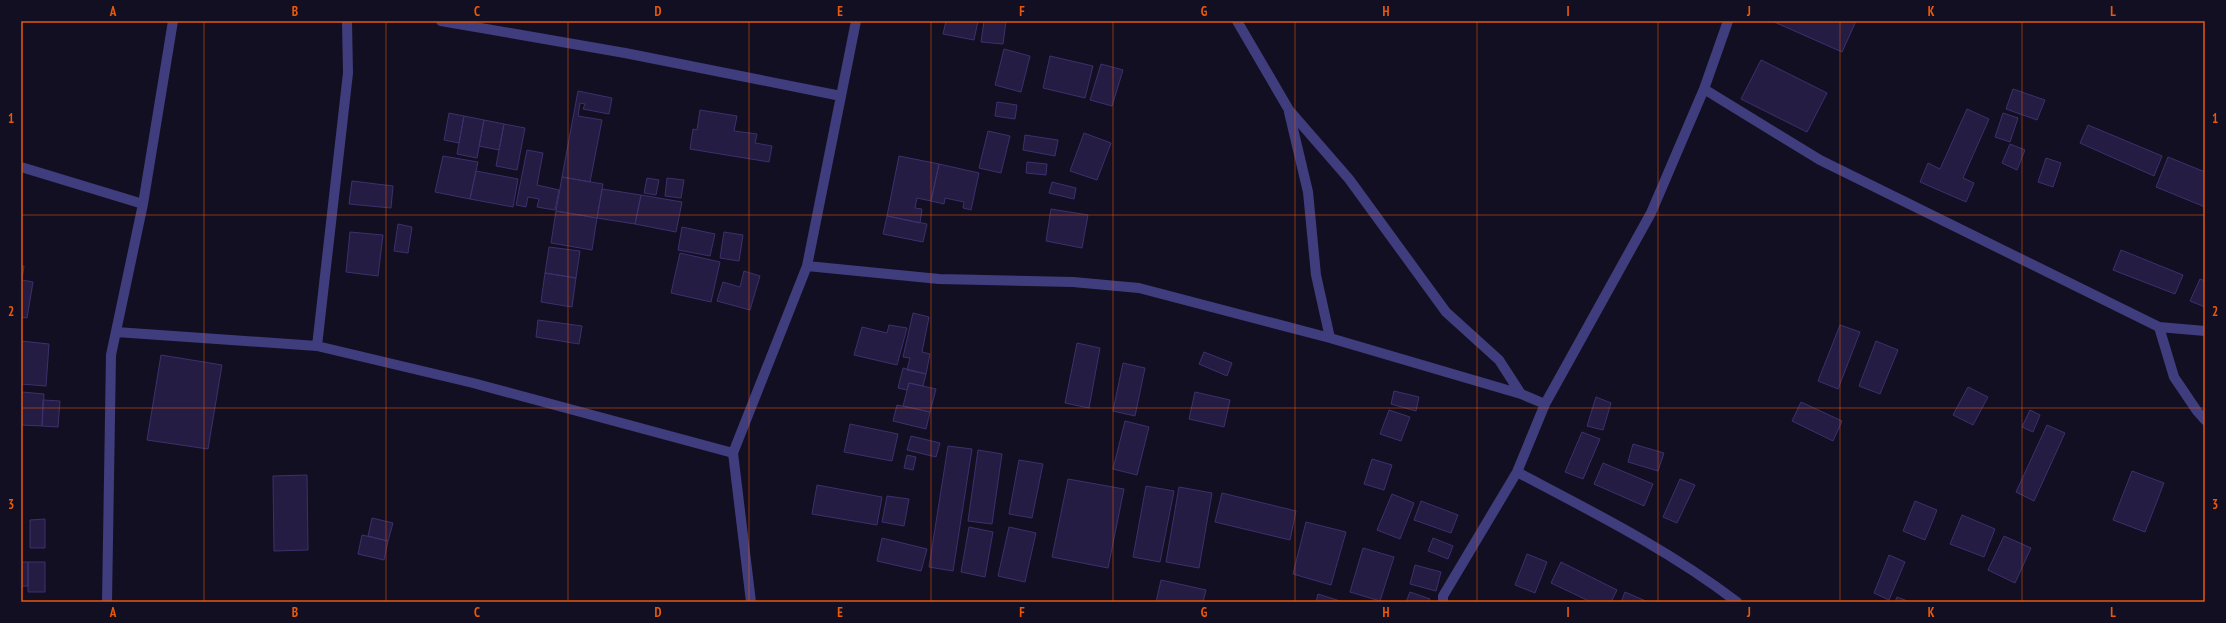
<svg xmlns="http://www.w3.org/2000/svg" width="2226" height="623" font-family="'PT Sans Narrow',sans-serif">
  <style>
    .building { fill: #241c42; stroke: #3d306d }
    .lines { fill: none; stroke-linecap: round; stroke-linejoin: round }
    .minor { stroke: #403d7e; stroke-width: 10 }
    .grid { fill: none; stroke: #e8590c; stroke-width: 1; stroke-opacity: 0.55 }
    .neatline { fill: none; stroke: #e8590c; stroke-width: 1.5 }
    .grid-label { font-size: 13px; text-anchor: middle; font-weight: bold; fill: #e8590c }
  </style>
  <rect width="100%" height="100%" fill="#130f22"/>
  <path class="building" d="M946,21h32l-4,19 -31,-6z
    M984,21h22l-3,23 -22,-2z
    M1772,21h84l-14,31z
    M1004,49l26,7 -9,36 -26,-7z
    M1050,56l43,10 -8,32 -42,-10z
    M1761,60l66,33 -20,39 -66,-33z
    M1101,64l22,6 -11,36 -22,-6z
    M2013,89l32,11 -8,20 -31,-11z
    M578,91l34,7 -3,16 -26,-5 2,-5 -5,-1 -2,13 24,4 -12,62 -28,-5z
    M997,102l20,3 -2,14 -20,-3z
    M1967,109l22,10 -26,59 11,5 -8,19 -46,-20 8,-19 12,6z
    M700,110l37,6 -3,15 23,3 -2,9 17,3 -3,16 -79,-13 3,-20 4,1z
    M449,113l15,3 -5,27 -15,-3z
    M2003,113l15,5 -8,24 -15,-5z
    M464,116l20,4 -7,38 -20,-4z
    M484,120l20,4 -5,26 -20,-4z
    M504,124l21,4 -8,42 -21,-4z
    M2088,125l74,31 -8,20 -74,-33z
    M988,131l22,5 -9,37 -22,-5z
    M1084,133l27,10 -14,37 -27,-9z
    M1025,135l33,5 -3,16 -32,-6z
    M2010,144l15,6 -8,20 -15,-7z
    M527,150l16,3 -6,32 22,5 -4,20 -18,-3 2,-8 -11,-2 -2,10 -10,-2z
    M443,156l35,6 -8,37 -35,-7z
    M899,156l40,8 -8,37 -14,-3 -2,10 7,1 -2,14 -33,-7z
    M2168,157l37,15v35l-49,-20z
    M2046,158l15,5 -8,24 -15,-5z
    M1027,162l20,2 -1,11 -20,-2z
    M939,164l40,9 -8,37 -8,-2 1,-6 -19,-4 -1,6 -13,-3z
    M476,171l42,8 -5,28 -43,-8z
    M562,177l41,7 -6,34 -41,-7z
    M647,178l12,2 -3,15 -12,-2z
    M667,178l17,2 -3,18 -16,-2z
    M352,181l41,5 -2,22 -42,-4z
    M1052,182l24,6 -2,11 -25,-6z
    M602,189l39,6 -6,29 -38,-6z
    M641,195l41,7 -6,30 -41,-8z
    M1051,209l37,6 -6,33 -36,-7z
    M556,211l41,7 -5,32 -41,-7z
    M887,216l40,8 -4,18 -40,-8z
    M398,224l14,3 -4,26 -14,-2z
    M682,227l33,7 -5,22 -32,-6z
    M350,232l33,3 -5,41 -32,-4z
    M724,232l19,3 -4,26 -19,-3z
    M549,247l31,4 -4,27 -31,-5z
    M2121,250l62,25 -8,19 -62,-24z
    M680,253l40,9 -9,40 -40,-9z
    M21,266h3l-2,14 11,2 -6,36 -6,-1z
    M744,271l16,5 -10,34 -33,-9 6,-19 17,5z
    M545,273l31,5 -4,29 -31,-5z
    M2200,279l5,2v26l-15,-6z
    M913,313l16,4 -7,35 8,2 -4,20 -19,-4 3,-12 -7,-1z
    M538,320l44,6 -3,18 -43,-7z
    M889,325l18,3 -10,37 -43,-10 8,-28 25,6z
    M1840,325l20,7 -22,57 -20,-8z
    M21,341l28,3 -3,42 -25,-2z
    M1876,341l22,9 -18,44 -21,-8z
    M1077,343l23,5 -11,60 -24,-5z
    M1204,352l28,11 -5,13 -28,-12z
    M161,355l61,10 -14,84 -61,-9z
    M1123,363l22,5 -10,48 -22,-5z
    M903,368l23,6 -3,12 -14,-3 -2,7 -9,-2z
    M909,383l27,6 -6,23 -27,-6z
    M1968,387l20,10 -15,28 -20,-10z
    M1394,391l25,6 -3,14 -25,-7z
    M22,392l22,2 -2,32 -21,-1z
    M1195,392l35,8 -6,27 -35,-8z
    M1596,397l15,6 -8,27 -16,-4z
    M43,400l17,1 -2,26 -16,-1z
    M1801,402l41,19 -9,20 -41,-20z
    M897,405l33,7 -4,17 -33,-8z
    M1389,410l21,7 -9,24 -21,-7z
    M2030,410l10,5 -7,17 -11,-5z
    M1125,421l24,6 -12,48 -24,-6z
    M850,424l48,10 -6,27 -48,-9z
    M2047,425l18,8 -31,68 -18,-9z
    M1582,432l18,7 -17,40 -18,-7z
    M911,436l29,7 -4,14 -29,-7z
    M1633,444l31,9 -6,18 -30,-9z
    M948,446l24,3 -19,122 -24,-4z
    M978,450l24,4 -10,70 -24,-3z
    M907,455l9,2 -3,13 -9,-2z
    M1372,459l20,6 -8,25 -20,-6z
    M1019,460l24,4 -11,54 -23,-4z
    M1603,463l50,21 -9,22 -50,-22z
    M2132,471l32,12 -19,49 -32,-12z
    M307,475l1,75 -34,1 -1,-75z
    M1068,479l56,10 -16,79 -56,-11z
    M1680,479l15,6 -18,38 -14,-6z
    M817,485l65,12 -5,28 -65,-11z
    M1146,486l28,5 -14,71 -27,-5z
    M1179,487l33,6 -13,75 -33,-6z
    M1222,493l74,18 -6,29 -75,-18z
    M1392,494l22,9 -14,36 -23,-9z
    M887,496l22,3 -5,27 -22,-4z
    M1421,501l37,14 -7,18 -37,-13z
    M1915,501l22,9 -12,30 -22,-9z
    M1962,515l33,14 -11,28 -34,-13z
    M372,518l21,5 -5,18 -20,-5z
    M45,519v29h-15v-28z
    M1306,522l40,10 -15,53 -38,-11z
    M969,527l24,5 -8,45 -24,-5z
    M1009,527l27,6 -11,49 -27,-6z
    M362,535l26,6 -4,19 -26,-6z
    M2004,536l27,12 -16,35 -27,-13z
    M882,538l45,11 -6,22 -44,-10z
    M1433,538l20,8 -5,13 -20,-8z
    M1363,548l31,9 -14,44 -30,-9z
    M1527,554l20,8 -12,31 -20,-8z
    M1889,555l16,7 -16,38 -15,-7z
    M21,562h7v24h-7z
    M28,562h17v30h-17z
    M1561,562l56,28 -6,12h-20l-40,-19z
    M1415,565l26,7 -5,19 -26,-7z
    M1161,580l45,10 -3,12h-47z
    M1410,592l20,7 -2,3h-22z
    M1625,592l23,10h-27z
    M1318,594l22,7v1h-24z
    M1897,597l13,5h-15z"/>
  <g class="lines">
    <path class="minor" d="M441,21l184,32 216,43
      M1237,21l52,89 60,69 97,133 53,48 22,34
      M1704,89l116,71 339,167 46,4
      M1289,112l19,80 8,83 14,63
      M21,167l122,37
      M807,266l132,13 134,3 66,6 191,50 191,56 24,10
      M2159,327l15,50 23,34 8,9
      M116,332l201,14 156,37 260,70 74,-187 49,-245
      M317,346l31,-273 -1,-52
      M733,453l18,149
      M1517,472c76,40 152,78 220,130
      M107,602l4,-247 32,-151 30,-183
      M1443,602v-6l74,-124 28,-68 106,-191 53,-124 24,-68"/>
  </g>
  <path class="grid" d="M204,21v581M386,21v581M568,21v581M749,21v581M931,21v581M1113,21v581M1295,21v581M1477,21v581M1658,21v581M1840,21v581M2022,21v581M21,215h2184M21,408h2184"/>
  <rect width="2226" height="623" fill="none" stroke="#130f22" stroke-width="44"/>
  <rect x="22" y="22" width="2182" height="579" class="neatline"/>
  <g class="grid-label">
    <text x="113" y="16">A</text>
    <text x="295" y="16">B</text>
    <text x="477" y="16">C</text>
    <text x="658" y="16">D</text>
    <text x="840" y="16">E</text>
    <text x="1022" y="16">F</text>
    <text x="1204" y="16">G</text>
    <text x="1386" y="16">H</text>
    <text x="1568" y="16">I</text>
    <text x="1749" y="16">J</text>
    <text x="1931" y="16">K</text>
    <text x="2113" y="16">L</text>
    <text x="11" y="123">1</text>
    <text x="2215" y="123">1</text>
    <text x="11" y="316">2</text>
    <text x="2215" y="316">2</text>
    <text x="11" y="509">3</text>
    <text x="2215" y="509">3</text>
    <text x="113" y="617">A</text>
    <text x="295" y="617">B</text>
    <text x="477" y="617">C</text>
    <text x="658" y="617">D</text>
    <text x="840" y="617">E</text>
    <text x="1022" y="617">F</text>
    <text x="1204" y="617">G</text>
    <text x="1386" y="617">H</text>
    <text x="1568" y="617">I</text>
    <text x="1749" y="617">J</text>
    <text x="1931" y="617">K</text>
    <text x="2113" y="617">L</text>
  </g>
</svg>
